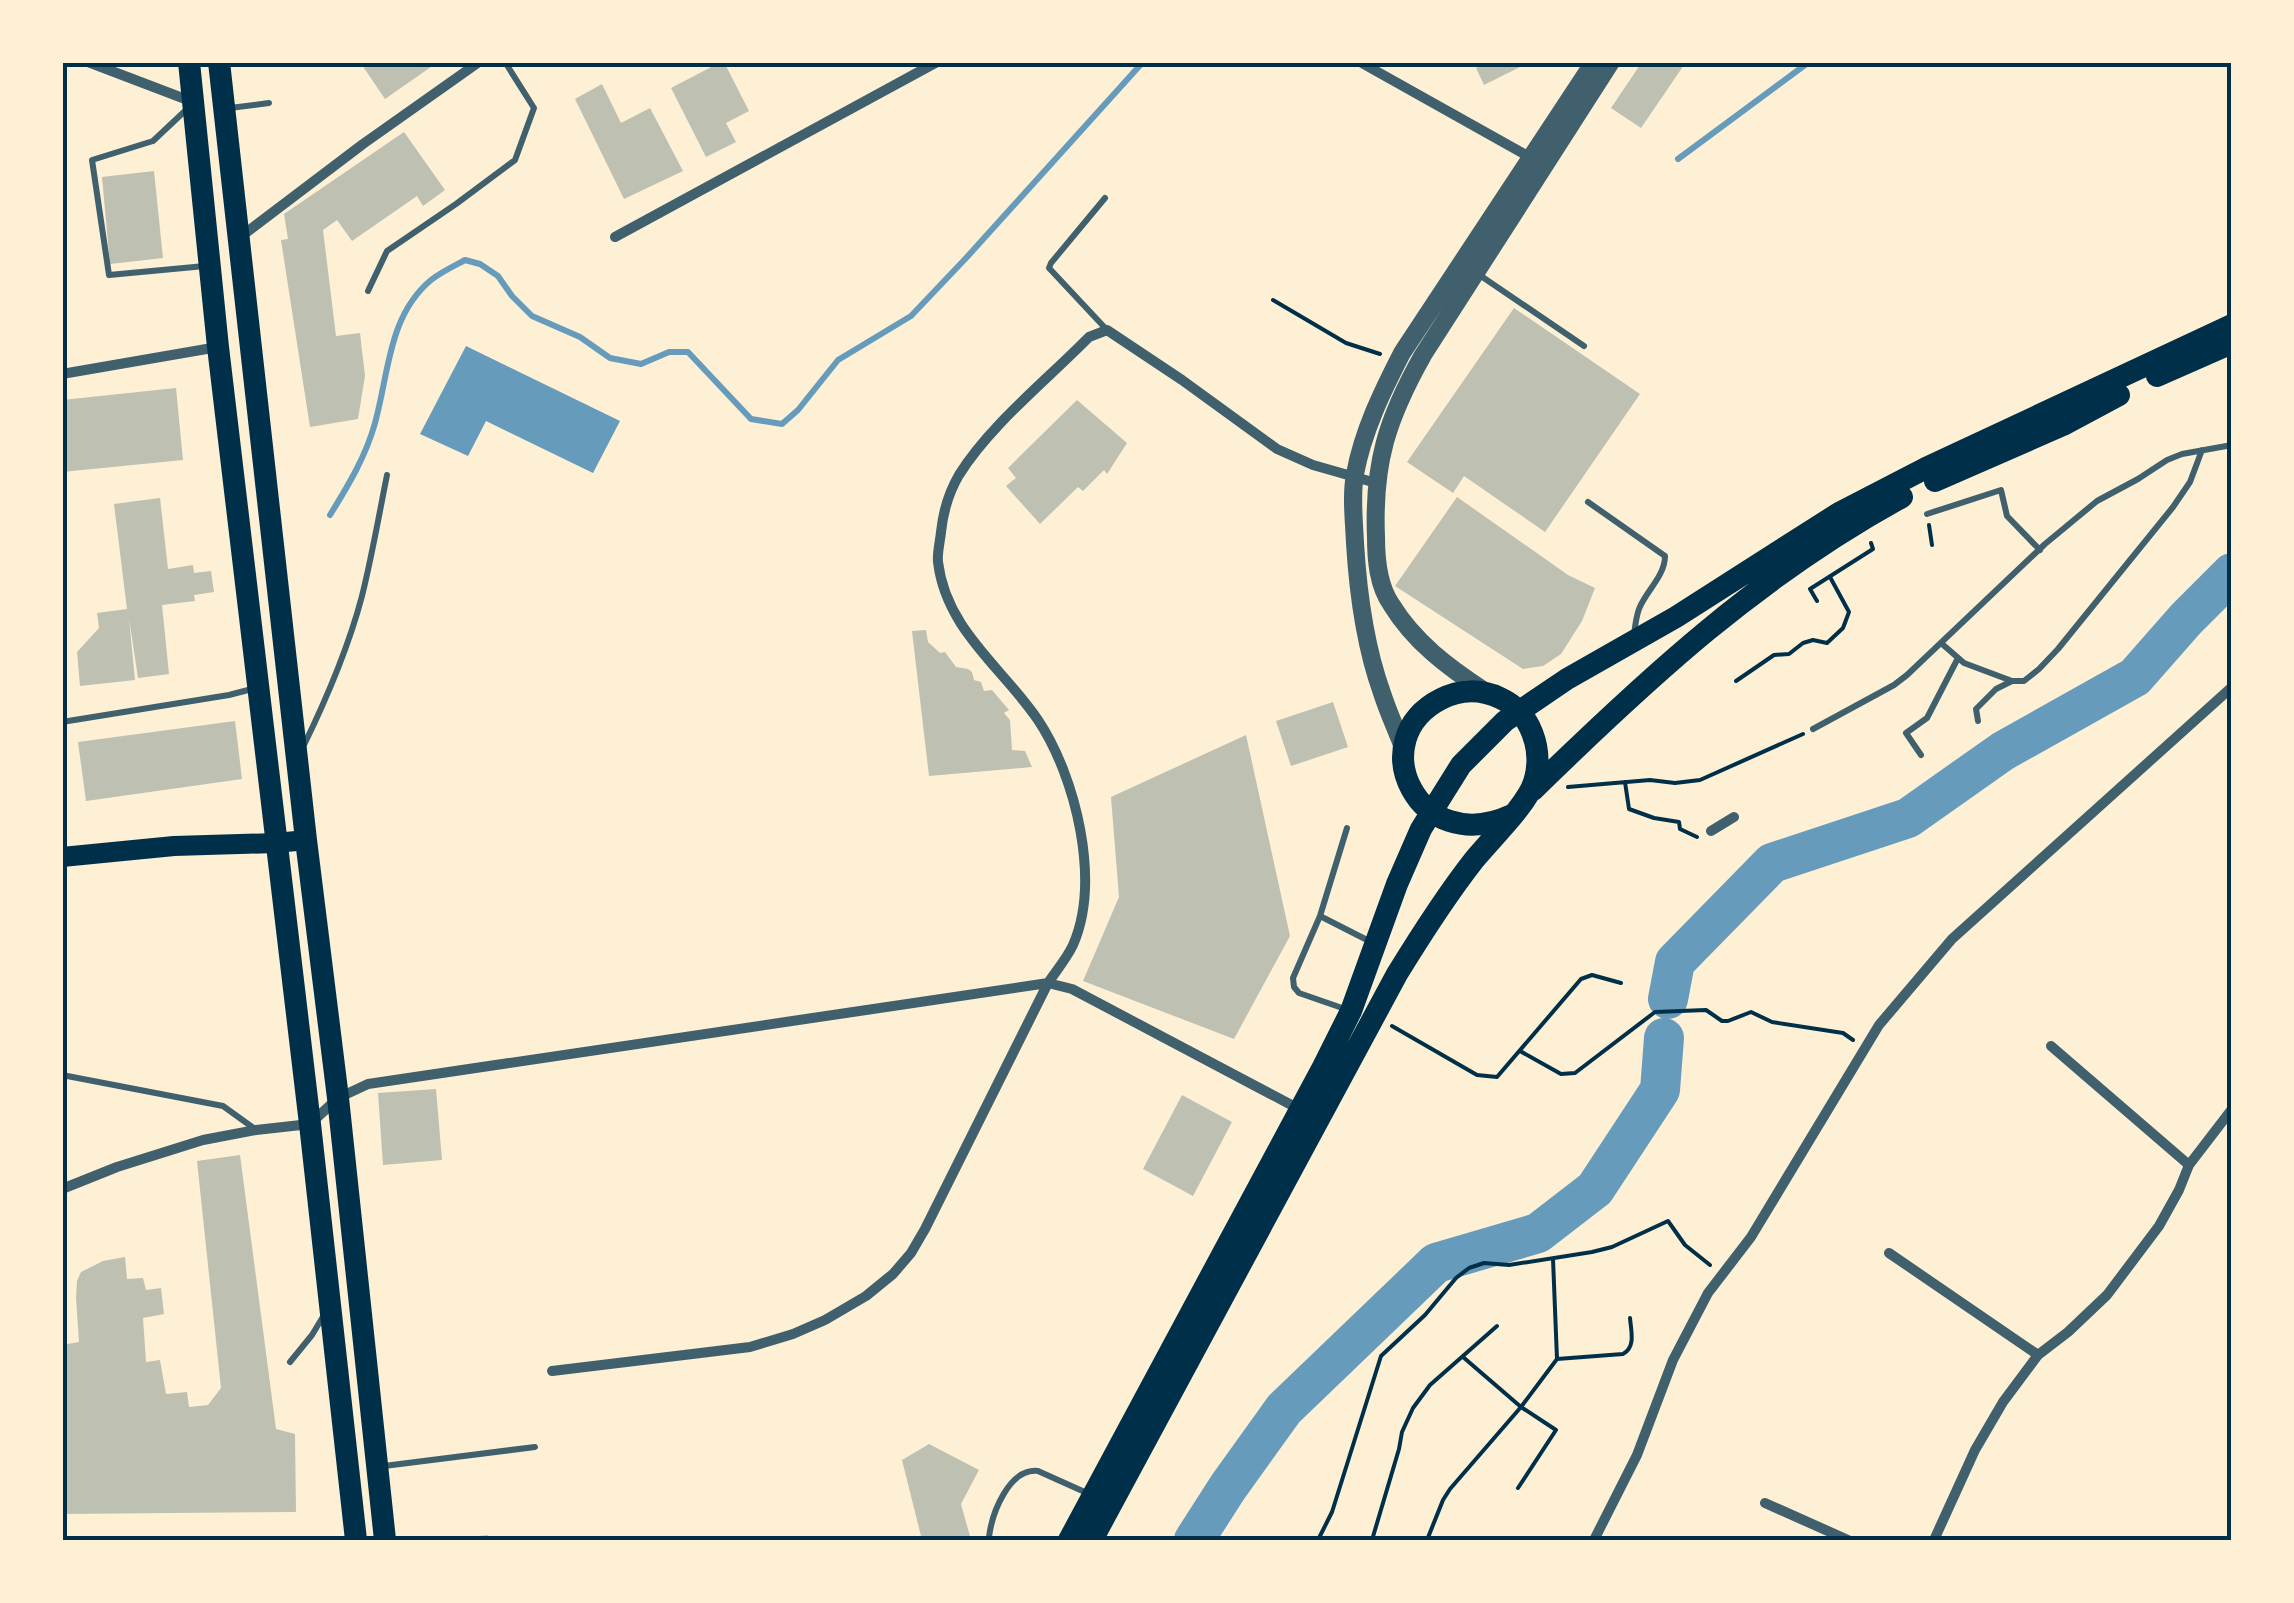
<svg xmlns="http://www.w3.org/2000/svg" width="2294" height="1603" font-family="'IBM Plex Sans',sans-serif">
  <style>
    .water { fill: #669bbc }
    .lines { fill: none; stroke-linecap: round; stroke-linejoin: round }
    .stream { stroke: #669bbc; stroke-width: 6 }
    .river { stroke: #669bbc; stroke-width: 40 }
    .building { fill: #bec0b2 }
    .path { stroke: #003049; stroke-width: 4 }
    .service { stroke: #3f606c; stroke-width: 6 }
    .minor { stroke: #3f606c; stroke-width: 10 }
    .tertiary { stroke: #3f606c; stroke-width: 18 }
    .secondary { stroke: #003049; stroke-width: 20 }
    .trunk { stroke: #003049; stroke-width: 22 }
    .neatline { fill: none; stroke: #003049; stroke-width: 4 }
  </style>
  <rect width="100%" height="100%" fill="#fdf0d5"/>
  <path class="water" d="M466,346l154,75 -27,52 -107,-52 -18,35 -48,-22z"/>
  <g class="lines">
    <path class="stream" d="M1678,159l131,-97
      M330,515c18,-29 36,-59 45,-92 14,-50 13,-107 56,-143 10,-8 23,-14 34,-20l15,4 18,12 14,20 20,20 48,21 30,21 31,6 28,-12h19l63,67 31,5 16,-14 40,-50 73,-44 56,-59 176,-195"/>
    <path class="river" d="M1668,999l7,-37 97,-99 136,-45 95,-67 132,-74 51,-58 46,-46
      M1194,1540l34,-53 56,-78 152,-146 102,-30 57,-44 65,-99 4,-52"/>
  </g>
  <path class="building" d="M360,62h78l-53,37z
    M721,62h3l25,49 -23,12 10,19 -30,15 -35,-69z
    M1483,62h47l-46,23 -8,-17 8,-4z
    M1642,62h44l-45,66 -30,-20z
    M602,84l19,39 29,-15 33,63 -59,28 -49,-100z
    M404,132l41,58 -22,16 -6,-10 -65,45 -15,-21 -14,10 13,106 24,-3 5,43 -7,43 -48,8 -29,-187 7,-1 -4,-25z
    M154,171l9,87 -53,6 -8,-87z
    M1514,308l126,86 -95,138 -81,-56 -11,17 -46,-31z
    M176,388l7,72 -121,12v-72z
    M1077,400l50,43 -20,31 -3,-4 -21,21 -5,-4 -38,37 -34,-38 10,-8 -8,-10z
    M1457,497l111,78 27,13 -13,33 -21,33 -18,12 -20,3 -128,-83z
    M160,498l8,71 25,-4 1,8 17,-2 3,21 -20,3 1,6 -33,4 7,69 -31,4 -9,-60 6,62 -55,6 -3,-34 22,-24 -2,-15 30,-4 -13,-105z
    M926,630l2,12 12,11 5,-1 11,15 12,2 4,3 2,8 7,2 3,9 8,-1 17,20 -5,3 6,7 2,30 13,1 7,16 -103,9 -17,-145z
    M1333,702l15,45 -57,19 -15,-45z
    M235,721l7,58 -156,22 -8,-59z
    M1246,735l44,201 -56,103 -151,-58 36,-84 -8,-100z
    M436,1089l6,71 -59,5 -5,-72z
    M1182,1095l50,27 -39,74 -50,-27z
    M240,1155l36,274 19,5 1,78 -234,2v-169l17,-3 -3,-44 1,-17 4,-9 22,-11 22,-4 2,22 16,-1 3,12 15,-2 3,26 -21,4 3,44 14,-2 6,34 21,-2 2,15 19,-2 13,-17 -24,-227z
    M929,1444l50,26 -18,34 10,36h-49l-20,-80z
    M488,1535l1,5h-27l-1,-2z"/>
  <g class="lines">
    <path class="path" d="M1273,300l73,43 34,11
      M1929,525l3,20
      M1817,601l-7,-12 63,-40 -2,-6
      M1736,681l38,-26 15,-1 14,-11 10,-3 14,3 16,-15 6,-16 -19,-35
      M1625,782l4,27 25,9 25,4 1,7 17,8
      M1568,787l82,-7 25,3 25,-3 103,-46
      M1392,1026l85,49 20,2 84,-98 11,-4 29,8
      M1520,1051l41,23 14,-1 80,-61 51,-2 16,11h6l23,-9 21,10 71,11 10,7
      M1463,1357l58,50 35,23 -38,58
      M1557,1359l66,-5c13,-7 8,-23 7,-36
      M1318,1540l14,-28 49,-156 44,-41 31,-37 13,-10 15,-5 25,2 83,-13 20,-5 56,-26 17,24 25,20
      M1372,1540l27,-91 3,-17 11,-24 17,-23 67,-59
      M1427,1540l16,-40 7,-11 71,-82 36,-48 -4,-100"/>
    <path class="service" d="M230,108l39,-5
      M186,110l-33,31 -61,19 17,115 96,-9
      M1105,198l-54,65 -2,5 58,62
      M1478,274l106,72
      M368,291l19,-40 69,-47 59,-44 19,-52 -29,-46
      M1588,502l77,54c0,20 -19,35 -26,53 -3,8 -4,18 -5,26
      M1927,514l74,-24 6,26 33,34
      M1941,643l23,20 48,18
      M1978,721l-2,-12 20,-20 16,-8h12l15,-12 19,-20 115,-142 17,-25 12,-32
      M62,722l167,-27 23,-6
      M1813,729l81,-44 13,-10 138,-131 52,-43 41,-22 29,-19 15,-6 50,-9
      M303,747c24,-49 45,-98 59,-151 10,-40 17,-81 25,-121
      M1921,755l-15,-22 21,-15 31,-60
      M1347,828l-27,88 -27,62 1,9 5,6 49,17
      M1320,916l53,27
      M62,1075l161,31 32,23
      M290,1362l22,-27 12,-20
      M384,1466l151,-19
      M989,1537c3,-24 20,-69 49,-66l49,22"/>
    <path class="minor" d="M88,62l105,40
      M1360,62l175,98
      M615,237l322,-175
      M239,238l124,-94 116,-82
      M62,374l156,-27
      M1711,831l23,-14
      M2051,1046l138,119
      M62,1189l55,-22 86,-27 53,-10 54,-6 28,-26 30,-14 680,-101 24,6 227,120
      M1889,1253l149,102
      M552,1371l198,-24 43,-13 32,-14 41,-24 27,-22 18,-21 14,-24 123,-246c8,-12 19,-25 25,-38 28,-64 3,-168 -35,-225 -35,-52 -92,-90 -100,-158 -1,-9 2,-20 3,-30 2,-19 8,-40 18,-57 31,-50 89,-96 130,-138l18,-7 75,50 95,69 36,16 63,18
      M1765,1503l83,37
      M1594,1540l43,-85 36,-95 35,-67 43,-56 128,-212 73,-86 280,-252
      M1934,1540l41,-90 28,-48 35,-47 30,-23 39,-37 52,-69 20,-36 10,-25 43,-56"/>
    <path class="tertiary" d="M1486,692c-37,-24 -72,-50 -95,-88 -13,-19 -15,-44 -15,-67 -3,-74 11,-118 47,-182l188,-293
      M1404,750c-7,-19 -16,-38 -22,-57 -17,-47 -24,-100 -27,-150 -1,-23 -4,-47 0,-69 8,-43 27,-82 47,-121l192,-291"/>
    <path class="secondary" d="M62,857l112,-11 102,-3 30,-3"/>
    <path class="trunk" d="M189,62l29,285 92,777 46,416
      M219,62l87,778 32,258 47,442
      M2157,376l75,-33
      M1935,481l128,-56 56,-30
      M1533,790c117,-114 225,-214 369,-293
      M1069,1540l254,-473 28,-56 46,-127 24,-55 40,-64 44,-44 62,-42 109,-62 163,-104 87,-45 306,-143
      M1092,1540l305,-566c24,-39 48,-77 77,-114 16,-20 53,-55 60,-78 10,-32 -3,-70 -34,-84 -19,-9 -40,-9 -59,1 -79,40 -24,160 71,116"/>
  </g>
  <rect width="2294" height="1603" fill="none" stroke="#fdf0d5" stroke-width="130"/>
  <rect x="65" y="65" width="2164" height="1473" class="neatline"/>
</svg>
